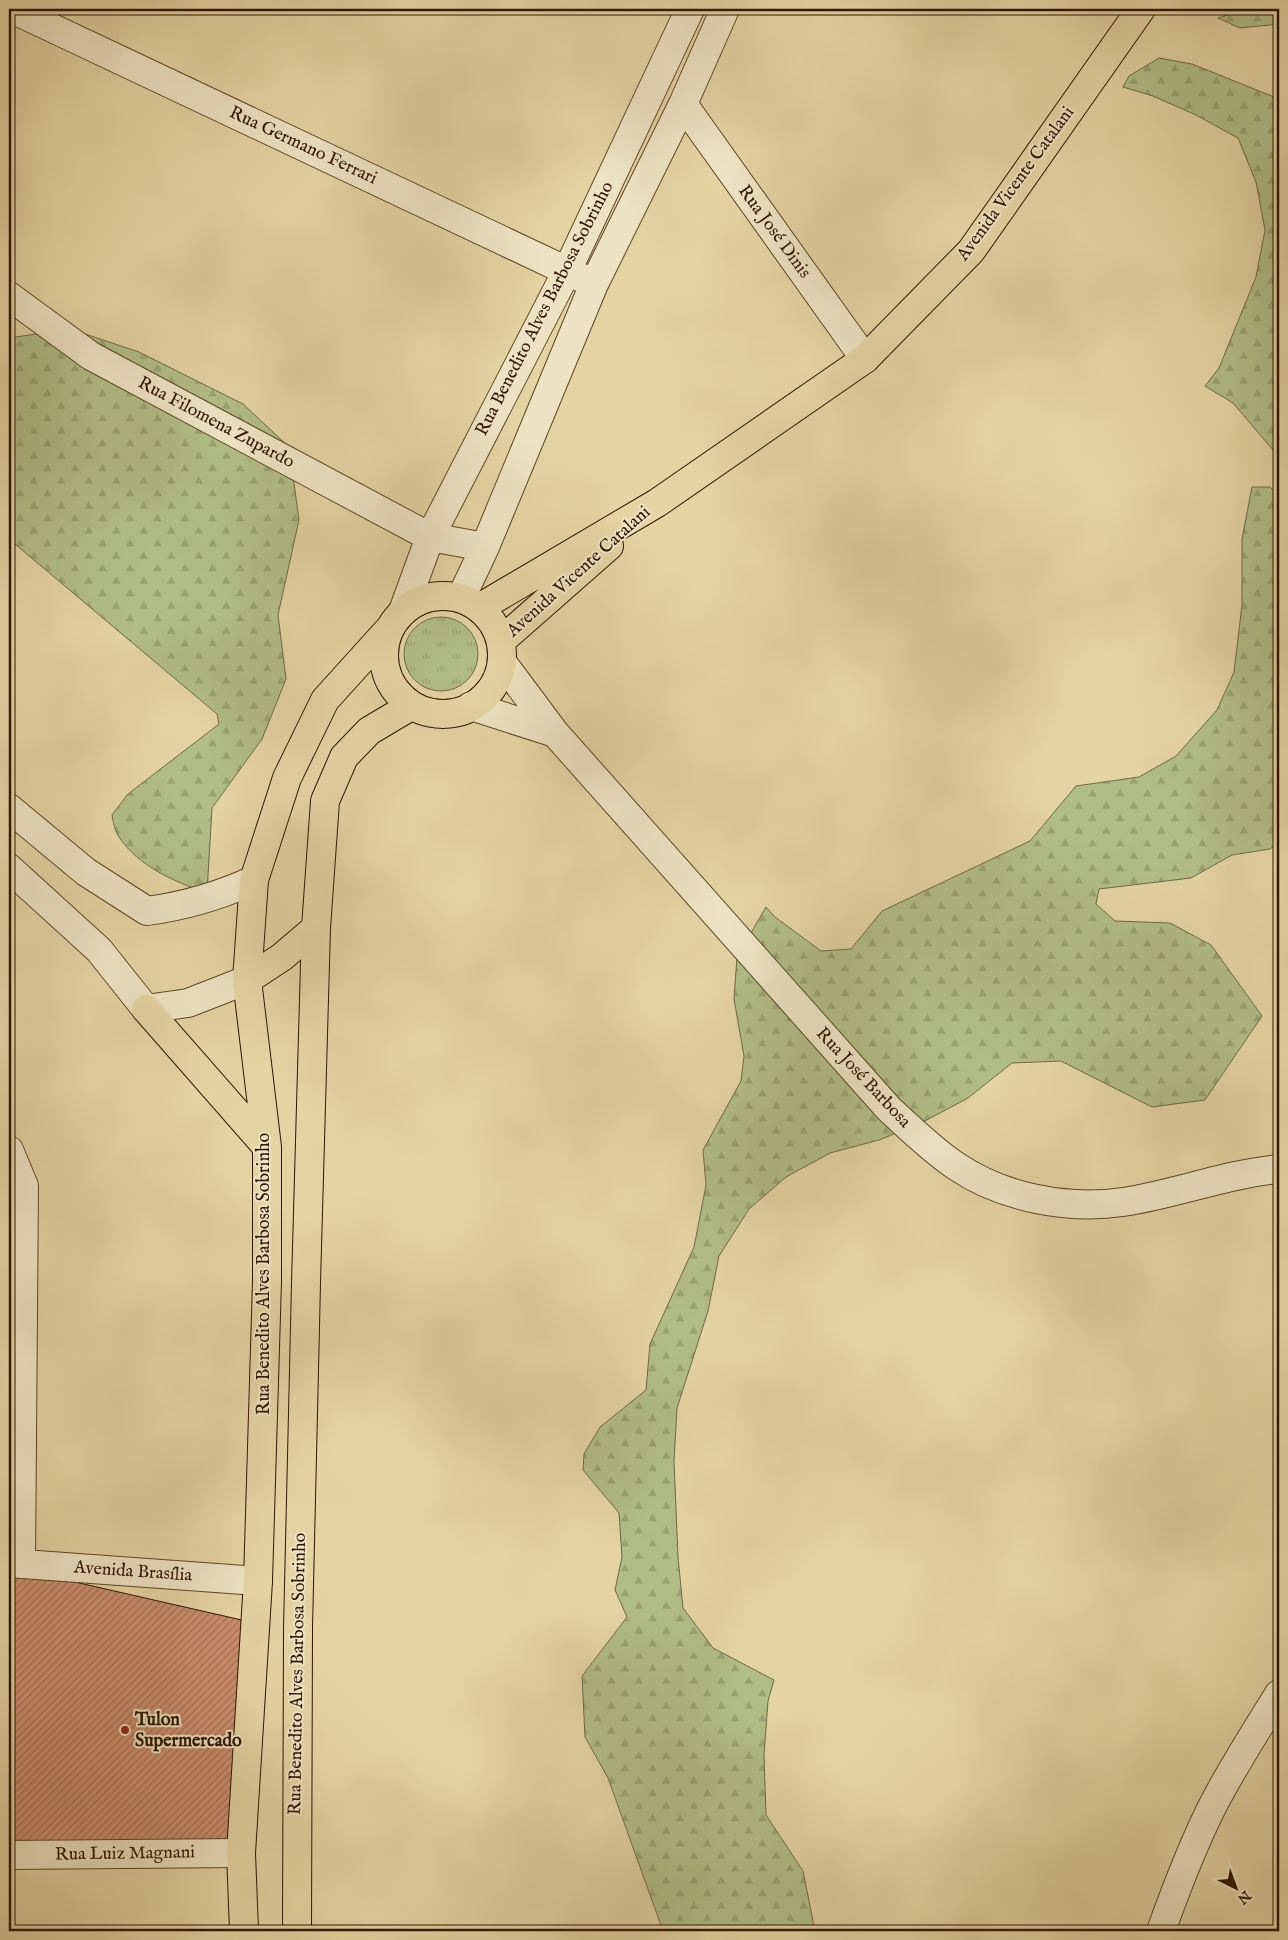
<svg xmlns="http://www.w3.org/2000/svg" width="1288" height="1940" font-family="'IM FELL English',serif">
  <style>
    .grass { fill: url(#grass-tufts); stroke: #706943 }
    .forest { fill: url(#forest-firs); stroke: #706943 }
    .building { fill: url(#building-hatch); stroke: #2f1500 }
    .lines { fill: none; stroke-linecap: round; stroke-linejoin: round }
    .minor-casing { stroke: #5c4528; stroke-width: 30 }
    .major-casing { stroke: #2f1500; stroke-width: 30 }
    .minor { stroke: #ede3c3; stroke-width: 28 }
    .major { stroke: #e4d4a2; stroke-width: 28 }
    .poi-dot { fill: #8f2418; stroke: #ede3c3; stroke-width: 2 }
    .labels { text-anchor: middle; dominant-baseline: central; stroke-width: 4; stroke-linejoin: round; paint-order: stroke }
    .street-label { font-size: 18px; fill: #2f1500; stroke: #ede3c3 }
    .poi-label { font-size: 18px; font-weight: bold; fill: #2f1500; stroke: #ede3c3; text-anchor: start }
  </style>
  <defs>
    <pattern id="grass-tufts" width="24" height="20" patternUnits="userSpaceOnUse" patternTransform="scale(1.25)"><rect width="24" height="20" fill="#b1bd86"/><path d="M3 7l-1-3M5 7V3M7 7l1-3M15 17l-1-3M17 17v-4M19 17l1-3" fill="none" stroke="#99a272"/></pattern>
    <pattern id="forest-firs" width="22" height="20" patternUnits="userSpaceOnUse" patternTransform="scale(1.25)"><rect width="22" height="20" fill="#b1bd86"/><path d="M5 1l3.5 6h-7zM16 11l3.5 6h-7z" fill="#99a272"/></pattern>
    <pattern id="building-hatch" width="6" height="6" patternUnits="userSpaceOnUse" patternTransform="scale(1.25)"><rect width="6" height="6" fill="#cb8e6c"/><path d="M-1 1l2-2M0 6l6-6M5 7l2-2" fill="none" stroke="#a57356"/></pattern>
  </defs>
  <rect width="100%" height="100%" fill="#e4d4a2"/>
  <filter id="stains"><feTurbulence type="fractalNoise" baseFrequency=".004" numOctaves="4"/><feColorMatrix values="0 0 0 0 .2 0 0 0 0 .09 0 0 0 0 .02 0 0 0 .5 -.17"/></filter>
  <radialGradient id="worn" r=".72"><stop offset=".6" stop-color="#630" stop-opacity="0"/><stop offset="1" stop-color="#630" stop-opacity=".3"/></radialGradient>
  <path class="grass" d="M404 654a37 37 0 1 1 74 0a37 37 0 1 1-74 0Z"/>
  <path class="forest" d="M1245,9h34v15l-39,4 -22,-10z
    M1159,58l33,6 82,33h5v360l-46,-54 -28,-17 14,-18 37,-91 9,-47 -9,-48 -18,-44 -42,-23 -43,-19 -30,-9 6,-11z
    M70,329l69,23 104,52 46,43 10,73 -21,95 8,64 -24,60 -50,69 -5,85c-32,-11 -69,-27 -88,-56 -4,-6 -6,-15 -7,-22l16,-21 91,-70 -2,-10 -208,-175v-201z
    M1252,487h18l9,9v346l-9,7 -38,6 -41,23 -92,11 -3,15 19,17 55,2 41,22 51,71 -57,84 -53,7 -91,-46 -49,2 -44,35 -45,24 -44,18 -49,13 -44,24 -37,32 -30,47 -11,55 -31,97 -3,53 4,96 5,51 30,40 61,32 -6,21 -4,54 2,60 37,56 12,60h-152l-55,-153 -23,-41 -3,-61 45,-59 -12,-27 7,-33 -3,-44 -36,-43 1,-16 16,-27 46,-37 4,-46 44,-97 12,-62 -3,-35 38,-69 3,-25 -10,-57 3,-42 29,-50 9,10 46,34 30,-2 31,-38 148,-70 46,-55 63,-9 37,-21 41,-46 17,-38 8,-67v-66z"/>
  <path class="building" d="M9,1567l237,54 -11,228 -226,-9z"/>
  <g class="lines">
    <defs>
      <path id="minor" d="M12,9l572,270
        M683,104l182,255
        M9,296l82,60 339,181 55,10
        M461,598l24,-51 109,-263 89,-180 42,-95
        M403,611l27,-74 137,-266 123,-262
        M502,662l53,71 334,376c22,20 43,41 67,57 47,32 112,44 167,36 53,-8 103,-28 156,-33
        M471,706l84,27
        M9,808l77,64 61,39c38,-5 72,-15 107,-31
        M9,868l90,82 47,59 42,-6 59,-23
        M9,1150l15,36 -3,378
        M9,1563l249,18
        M9,1855l232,-2
        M1161,1931c15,-42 31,-84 51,-124 20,-39 44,-76 67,-113"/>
      <path id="major" d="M384 655a59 59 0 1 1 118 0a59 59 0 1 1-118 0Z
        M479,608l178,-105 208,-144 106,-108 170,-242
        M501,641l108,-95
        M247,980l35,-23 34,-29
        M146,1009l121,138
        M244,1931l-3,-78 17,-272 9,-300v-134l-20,-167 7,-100 33,-102 38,-78 66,-73
        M297,1931l1,-302 8,-346 10,-355 9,-127 19,-44 25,-26 42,-25"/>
    </defs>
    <use href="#minor" class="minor-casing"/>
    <use href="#major" class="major-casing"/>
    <use href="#minor" class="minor"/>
    <use href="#major" class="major"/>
  </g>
  <circle class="poi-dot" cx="125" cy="1730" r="5"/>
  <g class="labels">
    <g class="street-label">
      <text transform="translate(303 146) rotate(25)">Rua Germano Ferrari</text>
      <text transform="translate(1016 184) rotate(-54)">Avenida Vicente Catalani</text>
      <text transform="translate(774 232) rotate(54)">Rua José Dinis</text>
      <text transform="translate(545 309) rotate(-63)">Rua Benedito Alves Barbosa Sobrinho</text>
      <text transform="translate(216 423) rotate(28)">Rua Filomena Zupardo</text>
      <text transform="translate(579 572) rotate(-42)">Avenida Vicente Catalani</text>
      <text transform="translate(863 1078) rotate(47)">Rua José Barbosa</text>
      <text transform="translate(264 1274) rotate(-90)">Rua Benedito Alves Barbosa Sobrinho</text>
      <text transform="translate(133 1572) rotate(4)">Avenida Brasília</text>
      <text transform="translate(298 1674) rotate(-89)">Rua Benedito Alves Barbosa Sobrinho</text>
      <text transform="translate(125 1854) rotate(-1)">Rua Luiz Magnani</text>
    </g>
    <g class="poi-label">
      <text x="135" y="1720">Tulon<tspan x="135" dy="21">Supermercado</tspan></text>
    </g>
  </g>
  <rect width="1288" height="1940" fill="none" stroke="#e4d4a2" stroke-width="30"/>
  <rect x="10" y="10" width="1268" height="1920" fill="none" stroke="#2f1500" stroke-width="2.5"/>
  <rect x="15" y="15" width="1258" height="1910" fill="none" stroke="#2f1500"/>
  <g transform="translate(1236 1888) rotate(138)" stroke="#ede3c3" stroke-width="4" paint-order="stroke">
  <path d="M0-4L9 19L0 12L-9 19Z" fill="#2f1500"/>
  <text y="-8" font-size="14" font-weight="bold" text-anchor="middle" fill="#2f1500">N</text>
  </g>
  <rect width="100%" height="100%" filter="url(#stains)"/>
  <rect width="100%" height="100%" fill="url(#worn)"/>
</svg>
